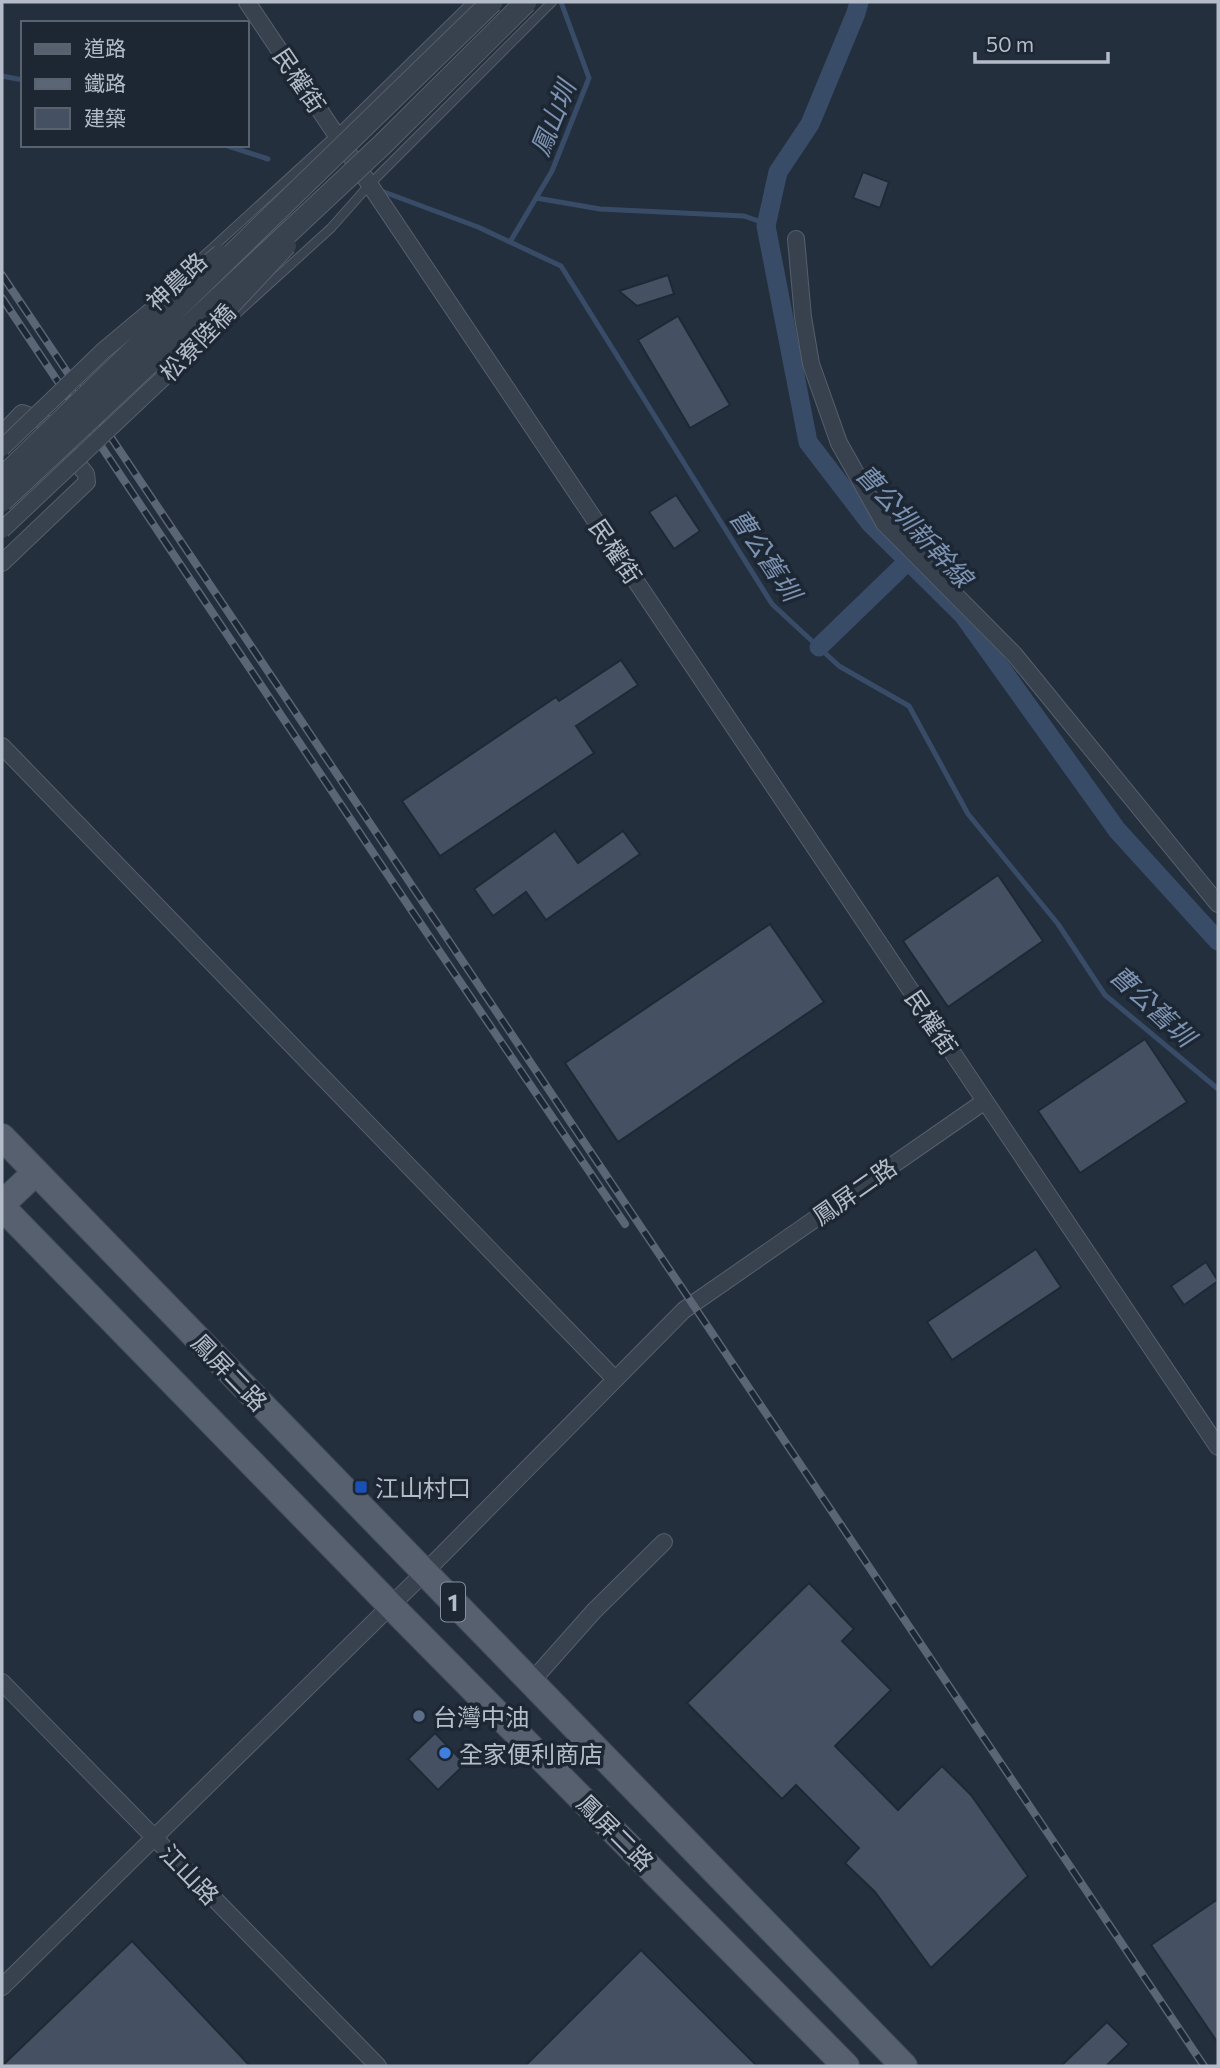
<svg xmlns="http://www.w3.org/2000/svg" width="1220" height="2068" font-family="Commissioner,'Noto Sans TC',sans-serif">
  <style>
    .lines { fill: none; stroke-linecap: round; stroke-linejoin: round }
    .stream { stroke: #394c67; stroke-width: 5 }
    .canal { stroke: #394c67; stroke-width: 19 }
    .building { fill: #455162; stroke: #1f2835; stroke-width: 2 }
    .service-casing { stroke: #565f6c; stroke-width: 10 }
    .minor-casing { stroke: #565f6c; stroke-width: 18 }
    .primary-casing { stroke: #414a57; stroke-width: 28 }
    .service { stroke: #38414e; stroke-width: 8 }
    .minor { stroke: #38414e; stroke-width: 16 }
    .primary { stroke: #56606e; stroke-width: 26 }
    .rail-casing { stroke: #5a6575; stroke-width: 8 }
    .rail { stroke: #1d2633; stroke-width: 5; stroke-dasharray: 16; stroke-linecap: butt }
    .minor-bridge-casing { stroke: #565f6c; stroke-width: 18; stroke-linecap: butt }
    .tertiary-bridge-casing { stroke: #565f6c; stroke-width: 23; stroke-linecap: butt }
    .minor-bridge { stroke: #38414e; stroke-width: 16 }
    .tertiary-bridge { stroke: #38414e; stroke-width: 21 }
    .transit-dot { fill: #1a4fb4; stroke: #1d2633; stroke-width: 2.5 }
    .service-dot { fill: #5c6f8a; stroke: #1d2633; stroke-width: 2.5 }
    .shop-dot { fill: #3f7fe0; stroke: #1d2633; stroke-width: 2.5 }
    .labels { text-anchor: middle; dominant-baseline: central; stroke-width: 7; stroke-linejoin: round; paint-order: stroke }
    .shield { fill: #1d2633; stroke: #878f9c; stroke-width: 2 }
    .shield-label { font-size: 23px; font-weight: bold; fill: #b4bcc9 }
    .street-label { font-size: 24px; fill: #b4bcc9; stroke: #1d2633 }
    .poi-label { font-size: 24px; fill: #b4bcc9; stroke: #1d2633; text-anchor: start }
    .water-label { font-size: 26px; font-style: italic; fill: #7c92b1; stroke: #1d2633 }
  </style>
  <rect width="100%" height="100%" fill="#242f3e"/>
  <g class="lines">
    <path class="stream" d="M2,76l21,4
      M225,145l43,14
      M384,192l94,35 83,39 211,338 67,62 70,40 59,108 90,110 47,71 113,94
      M536,198l64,11 144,7 23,8
      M510,242l42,-71 37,-93 -28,-76"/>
    <path class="canal" d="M859,2l-3,11 -46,111 -32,48 -12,54 42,216 62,81 93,92 154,215 101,111
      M819,647l89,-86"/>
  </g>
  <path class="building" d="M863,172l26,10 -9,26 -27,-10z
    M668,275l6,19 -37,12 -18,-15z
    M678,316l52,89 -40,23 -52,-88z
    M676,495l24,36 -26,18 -25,-37z
    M621,660l17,25 -62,41 18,27 -154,103 -38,-55 154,-104 3,4z
    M555,831l23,32 45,-32 17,23 -94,66 -20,-28 -33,24 -19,-27z
    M998,875l45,66 -95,66 -45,-66z
    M770,924l54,78 -206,140 -53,-79z
    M1145,1039l42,63 -107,71 -42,-62z
    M1036,1249l25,38 -109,73 -25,-38z
    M1206,1262l12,19 -34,24 -13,-19z
    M809,1583l45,46 -12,12 49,49 -56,56 63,64 44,-44 29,29 57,81 -97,92 -56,-76 -30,-29 14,-15 -63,-63 -14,14 -95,-96z
    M435,1733l30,31 -27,26 -30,-31z
    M1218,1899v144l-67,-98z
    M132,1941l118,125h-248z
    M641,1950l116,116h-232z
    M1107,2022l22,22 -23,22h-45z"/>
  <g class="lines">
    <defs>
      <path id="service" d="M187,271l149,-136 136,-133
        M222,327l109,-99 39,-44 182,-182"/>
      <path id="minor" d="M247,2l738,1099
        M796,239l7,78 8,47 28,79 45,80 130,131 204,250
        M2,434l20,-21 20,7 44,54 1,8 -85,81
        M2,746l612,632
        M2,1682l376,384
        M531,1682l63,-71 70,-69
        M2,1987l422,-414 260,-263 301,-209 233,346"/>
      <path id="primary" d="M2,1137l902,929
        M2,1204l34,-32
        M2,1207l388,398 456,461"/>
    </defs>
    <use href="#service" class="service-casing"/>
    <use href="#minor" class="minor-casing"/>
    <use href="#primary" class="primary-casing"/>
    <use href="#service" class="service"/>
    <use href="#minor" class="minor"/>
    <use href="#primary" class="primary"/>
    <defs>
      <path id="rail" d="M2,275l1202,1791
        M2,298l410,613 213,313"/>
    </defs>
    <use href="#rail" class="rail-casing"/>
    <use href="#rail" class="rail"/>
    <defs>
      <path id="minor-bridge" d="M2,448l101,-97 117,-98
        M2,530l177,-167 109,-117"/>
      <path id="tertiary-bridge" d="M2,478l490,-476
        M2,501l381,-357 143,-142"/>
    </defs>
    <use href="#minor-bridge" class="minor-bridge-casing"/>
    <use href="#tertiary-bridge" class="tertiary-bridge-casing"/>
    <use href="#minor-bridge" class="minor-bridge"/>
    <use href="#tertiary-bridge" class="tertiary-bridge"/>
  </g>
  <rect class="transit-dot" x="354" y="1480" width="14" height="14" rx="3.5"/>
  <circle class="service-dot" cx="419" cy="1716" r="7"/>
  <circle class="shop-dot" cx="445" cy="1753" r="7"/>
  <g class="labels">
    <rect class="shield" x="441" y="1582.5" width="24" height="39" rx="5"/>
    <g class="shield-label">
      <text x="453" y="1602">1</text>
    </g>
    <g class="street-label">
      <text transform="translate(300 80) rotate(56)">民權街</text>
      <text transform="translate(176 281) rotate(-43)">神農路</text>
      <text transform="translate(197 342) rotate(-46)">松寮陸橋</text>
      <text transform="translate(616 551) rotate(56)">民權街</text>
      <text transform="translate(932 1022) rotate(56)">民權街</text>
      <text transform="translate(854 1191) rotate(-35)">鳳屏二路</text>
      <text transform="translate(230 1372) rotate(46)">鳳屏二路</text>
      <text transform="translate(616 1832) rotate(45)">鳳屏二路</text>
      <text transform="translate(190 1874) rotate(46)">江山路</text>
    </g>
    <g class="poi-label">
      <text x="375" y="1487">江山村口</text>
      <text x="433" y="1716">台灣中油</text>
      <text x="459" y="1753">全家便利商店</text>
    </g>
    <g class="water-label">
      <text transform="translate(552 118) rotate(-68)">鳳山圳</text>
      <text transform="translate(915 525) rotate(47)">曹公圳新幹線</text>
      <text transform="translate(766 554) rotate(56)">曹公舊圳</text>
      <text transform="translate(1153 1005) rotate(43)">曹公舊圳</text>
    </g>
  </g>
  <rect width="1220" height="2068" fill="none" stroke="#b4bcc9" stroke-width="7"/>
  <rect x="21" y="21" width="228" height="126" fill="#1d2633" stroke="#59626f" stroke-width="2"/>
  <rect x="35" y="44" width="35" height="10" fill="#56606e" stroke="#59626f" stroke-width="2"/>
  <text x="84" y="56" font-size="21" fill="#b4bcc9">道路</text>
  <rect x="35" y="79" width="35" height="10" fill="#5a6575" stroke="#59626f" stroke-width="2"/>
  <text x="84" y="91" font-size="21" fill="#b4bcc9">鐵路</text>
  <rect x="35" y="108" width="35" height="21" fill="#455162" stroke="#59626f" stroke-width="2"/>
  <text x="84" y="126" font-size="21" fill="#b4bcc9">建築</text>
  <path d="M975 52v10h133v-10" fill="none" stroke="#b4bcc9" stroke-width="3.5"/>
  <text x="986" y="52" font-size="21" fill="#b4bcc9" stroke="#1d2633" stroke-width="5" paint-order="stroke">50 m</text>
</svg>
